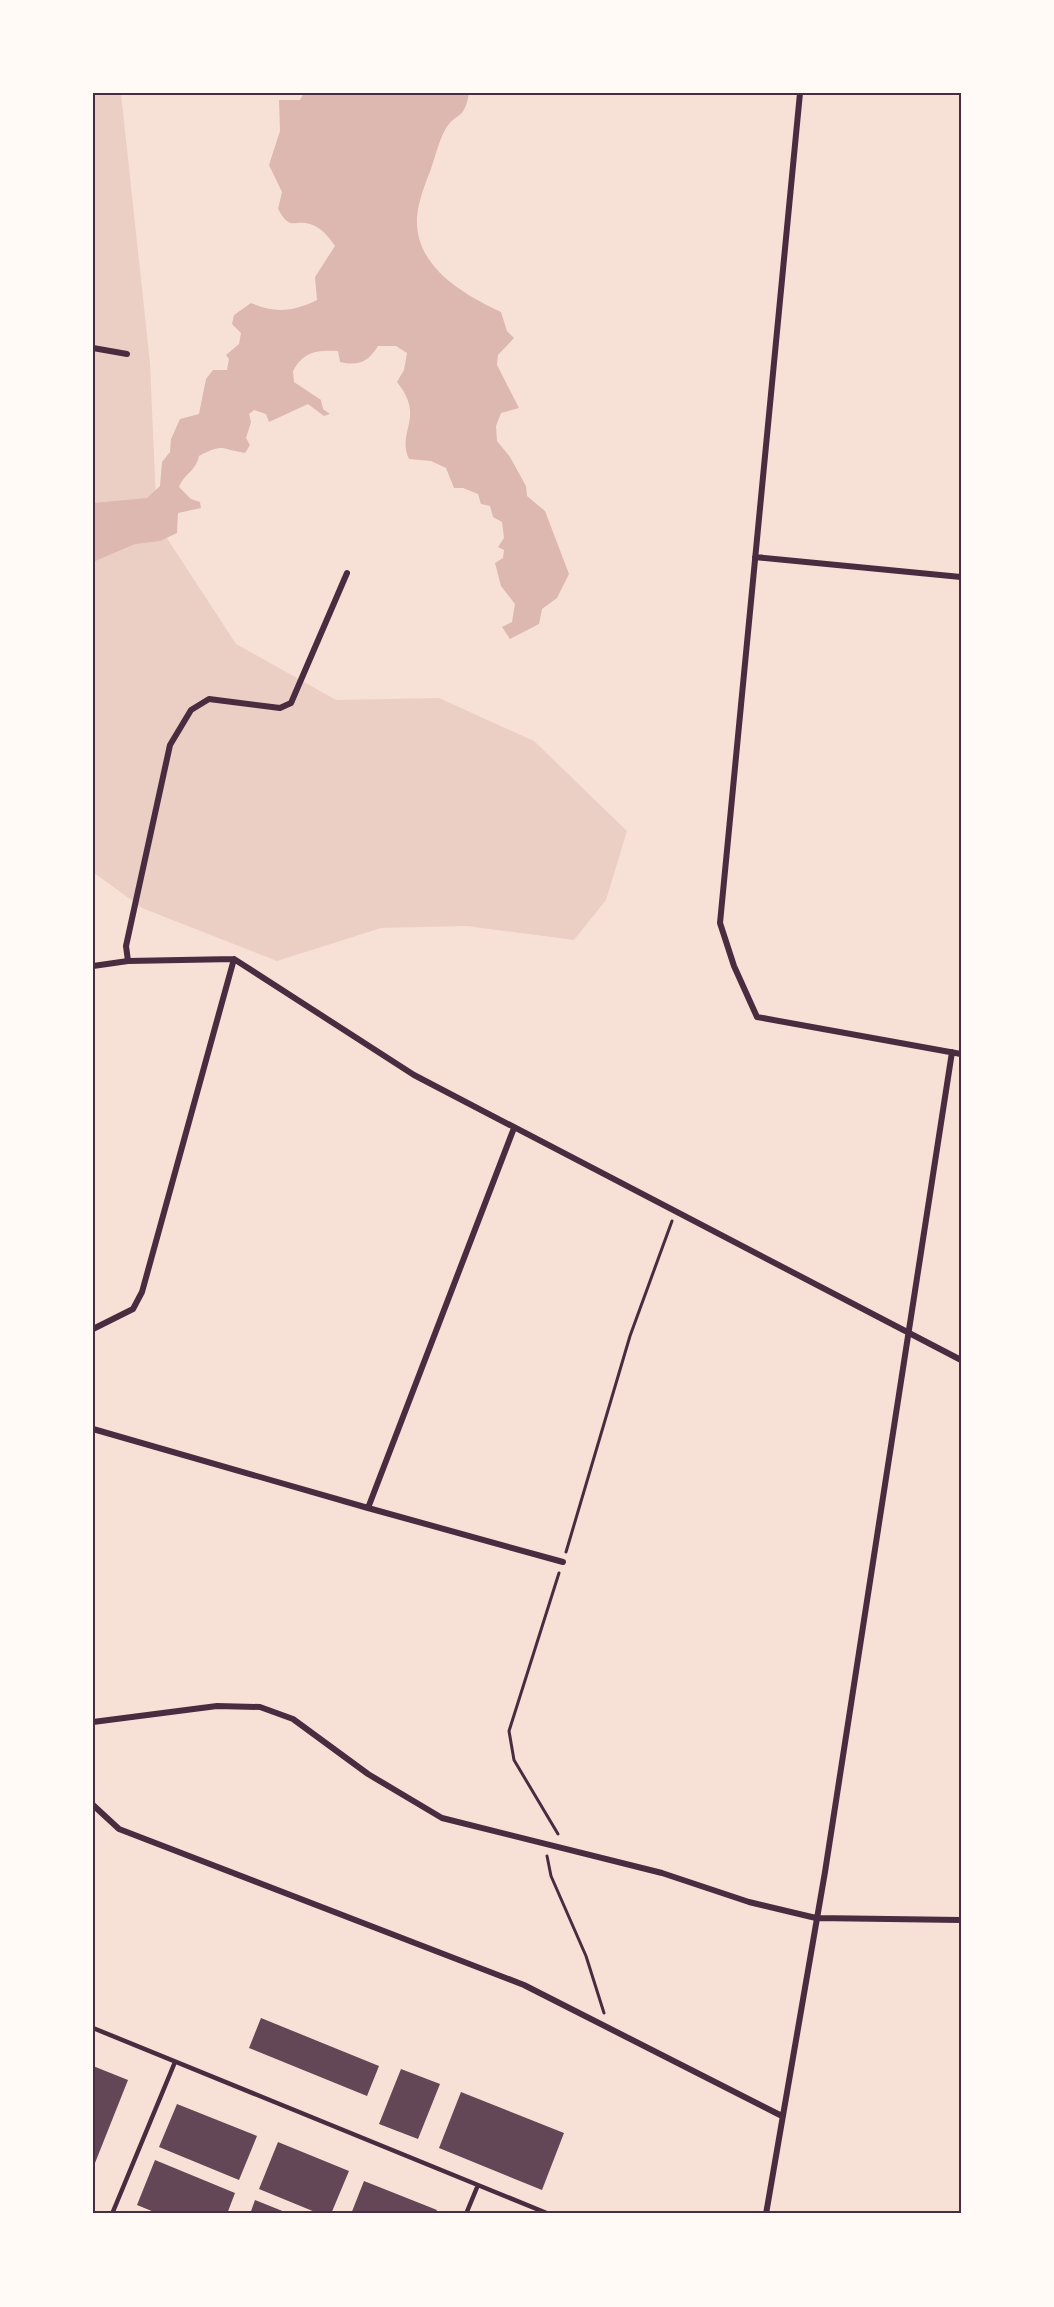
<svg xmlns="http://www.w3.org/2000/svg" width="1054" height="2307" font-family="Literata,serif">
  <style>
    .green { fill: #ebcfc5 }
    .water { fill: #dcb8b0 }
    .building { fill: #644757 }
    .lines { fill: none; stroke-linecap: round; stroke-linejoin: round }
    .path { stroke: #4a2c40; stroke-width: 3 }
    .service { stroke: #4a2c40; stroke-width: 4.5 }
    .minor { stroke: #4a2c40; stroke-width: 6 }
    .neatline { fill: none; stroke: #4a2c40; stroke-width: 2 }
  </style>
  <rect width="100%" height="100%" fill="#f7e1d7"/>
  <path class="green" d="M93,93h28l29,270 7,160 79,121 100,56 103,-2 95,43 93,90 -21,69 -32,40 -107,-14 -86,2 -104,33 -135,-53 -49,-36z"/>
  <path class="water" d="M304,93h165c-5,29 -13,18 -24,37 -6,11 -10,27 -14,39 -6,15 -13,33 -14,49 -2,49 46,76 84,94l6,19 7,7 -16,17 -1,10 22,43 -18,5 -5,13 1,15 13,16 16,29 1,10 18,15 24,63 -12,24 -15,11 -3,15 -29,15 -8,-12 10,-5 3,-18 -14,-18 -6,-23 8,-5 1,-8 -6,-3 6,-9 -2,-16 -9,-5 -3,-11 -9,-2 -3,-10 -15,-6h-9l-8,-20 -15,-7 -22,-2c-13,-28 17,-41 -12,-77l7,-12 3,-17 -11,-7h-18c-11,17 -19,20 -38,16l-2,-11c-21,-1 -34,0 -45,20l1,11 27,18 2,9 7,5 -6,2 -16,-12 -39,18 -3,-8 -12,-4 -5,4 2,8 -5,16 4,7 -5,8c-25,-4 -21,-10 -46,3 -3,15 -15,18 -20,31l12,12 9,3 1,6 -23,5 -1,20 -17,8 -25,3 -42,18v-59l54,-5 13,-12 2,-24 8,-10 1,-13 9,-20 19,-5 7,-35 7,-9h14l2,-11 -3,-4 13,-11 2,-11 -9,-9 2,-9 17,-12c24,11 44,8 66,-3l-2,-23 20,-31c-6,-9 -14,-19 -25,-22 -17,-5 -19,8 -32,-15l4,-17 -13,-27 11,-34 -1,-31h21z"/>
  <path class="building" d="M261,2018l118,48 -12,30 -118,-48z
    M93,2066l35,14 -35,88z
    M401,2069l39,15 -22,55 -39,-15z
    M461,2092l103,41 -22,57 -103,-42z
    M177,2104l80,32 -18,44 -80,-33z
    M278,2142l71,29 -18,43h-11l-61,-25z
    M155,2160l80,33 -8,21h-68l-22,-9z
    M364,2181l73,29 -2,4h-84z
    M255,2200l35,14h-40z"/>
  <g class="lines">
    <path class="path" d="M566,1552l64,-216 42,-115
      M558,1834l-44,-74 -5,-29 50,-158
      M547,1856l4,20 35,80 18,57"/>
    <path class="service" d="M93,2028l456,186
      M112,2214l63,-152
      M466,2214l12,-29"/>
    <path class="minor" d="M800,93l-80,830 14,43 23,51 204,37
      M93,348l34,6
      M755,557l206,20
      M128,961l-2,-15 44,-201 21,-35 18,-11 71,9 11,-5 56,-130
      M93,966l35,-5 106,-2 180,116 547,285
      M93,1329l40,-20 9,-17 92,-333
      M93,1429l275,79 146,-380
      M368,1508l195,54
      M93,1722l124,-16 43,1 33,12 75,55 74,44 220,55 87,29 67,16 145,2
      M93,1805l26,24 405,156 258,131
      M766,2214l59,-342 127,-820"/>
  </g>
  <rect width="1054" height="2307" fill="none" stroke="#fffaf5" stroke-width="189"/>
  <rect x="94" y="94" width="866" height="2118" class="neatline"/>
</svg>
